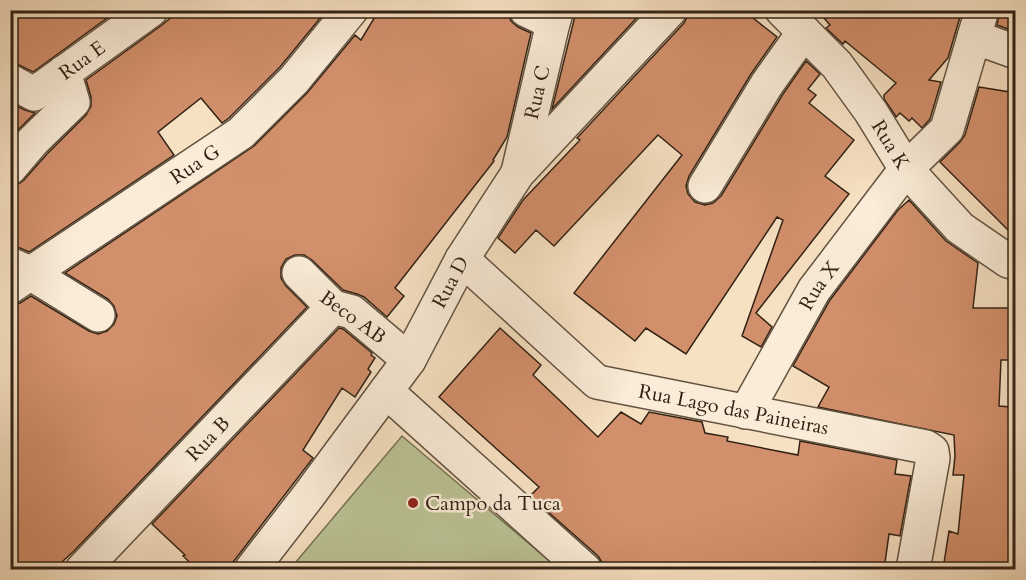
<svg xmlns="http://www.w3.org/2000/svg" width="1026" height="580" font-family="Cardo,serif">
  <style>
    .green { fill: #bbc395; stroke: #767254; stroke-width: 1.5 }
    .building { fill: #d28f6c; stroke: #312214; stroke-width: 1.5 }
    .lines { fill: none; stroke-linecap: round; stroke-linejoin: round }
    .minor-casing { stroke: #625240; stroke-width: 36 }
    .minor { stroke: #faecd8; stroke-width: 33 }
    .poi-dot { fill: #8f2418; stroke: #faecd8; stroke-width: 2 }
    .labels { text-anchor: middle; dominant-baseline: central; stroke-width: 5; stroke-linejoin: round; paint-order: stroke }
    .street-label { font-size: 20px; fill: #312214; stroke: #faecd8 }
    .poi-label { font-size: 20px; fill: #312214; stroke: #faecd8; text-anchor: start }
  </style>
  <rect width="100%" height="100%" fill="#f7e1c3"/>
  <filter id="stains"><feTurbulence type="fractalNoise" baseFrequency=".00333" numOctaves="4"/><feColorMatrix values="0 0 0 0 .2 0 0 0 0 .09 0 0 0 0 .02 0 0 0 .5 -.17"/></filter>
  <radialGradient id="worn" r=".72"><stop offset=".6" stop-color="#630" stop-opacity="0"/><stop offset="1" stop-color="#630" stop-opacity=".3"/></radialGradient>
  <path class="green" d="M402,436l157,133h-269z"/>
  <path class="building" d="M10,10h102l2,3 -81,59 -14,-7 -9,-3z
    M180,10l146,1 -46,56 -51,51 -7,5 -21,-25 -43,34 16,23 -145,97 -9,-4 -10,-2v-60l7,-1 7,-5 23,-26 39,-39 5,-9v-9l-5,-17 76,-55z
    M379,10h128l4,11 7,6 13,6 -24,104 -14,23 1,1 -99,127 9,8 -17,21 -23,-20 -7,-3 -14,-4 -31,-30 -8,-5h-9l-9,4 -5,9v10l5,8 21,21 -233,244 -21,19h-43v-264l10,-3 11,-7 58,35 9,3 9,-3 7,-7 3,-8 -3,-10 -6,-7 -43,-26 189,-127 53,-53 48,-58 6,5z
    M575,10h69l-92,99 23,-93z
    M688,10h55l34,27 -26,37 -62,102 -3,10 2,8 7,8 10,3 8,-2 8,-7 62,-102 23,-33 14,13 -12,15 8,6 -7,8 45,37 -29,36 24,18 -93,119 16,14 -11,20 -19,-11 41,-116 -6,-3 -91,137 -40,-26 -11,13 -61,-48 108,-138 -24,-20 -104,111 -18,-16 -21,23 -17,-15 25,-38 57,-60 -3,-2 107,-115 4,-8z
    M817,10h145l-14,48 -19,22 12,2 -11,37 -8,9 -10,-10 -3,3 -9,-8 -4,4 -1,-2 -11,-16v-4l12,-12 -51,-42 -2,3 -17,-16 4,-3z
    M1000,10h16v22l-19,-7z
    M979,87l37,6v145l-76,-76 20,-20 5,-7z
    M10,103l15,7 10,3 -25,25z
    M909,200l37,41 32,22 -5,45h43v52h-15l-2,46 12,1v18h5v145h-45l-27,-7 5,-32 9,3 6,-59h-11l2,-19 -1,-21 -136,-28 11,-20 -36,-21 37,-66 68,-90z
    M339,328l4,1 29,24 -1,2 4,3 -7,11 3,3 -16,25 -13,-9 -39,62 10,8 -86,112h-29l-15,-14 2,-1 -33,-31z
    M500,328l41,37 -8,10 65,62 23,-25 20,12 8,-12 53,10 3,11 23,4 -1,4 71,14 2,-14 97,19 -2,14 16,2 -11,60 -11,-2 -5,36h-29l-41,-8 -1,8h-210v-6l-5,-8 -68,-60 9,-9 -100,-90z"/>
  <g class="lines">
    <defs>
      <g id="minor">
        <path d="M526,10l27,13"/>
        <path id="s1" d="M782,10l55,55 34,47 35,57 54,59 48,33 8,2"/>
        <path d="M974,37l42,15"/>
        <path id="s2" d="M10,81l24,13 117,-84"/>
        <path d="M10,168l23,-27 40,-39 -9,-30"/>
        <path id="s3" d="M518,172l35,-149 4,-13"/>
        <path d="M705,186l62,-102 37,-52"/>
        <path id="s4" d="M462,259l135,123 329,65 6,4 1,7 -20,112"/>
        <path d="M12,265l18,8 68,42"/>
        <path d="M299,273l34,34 19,5 57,48"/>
        <path id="s5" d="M10,287l231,-154 53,-53 57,-70"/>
        <path d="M386,391l199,179"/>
        <path id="s6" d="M746,412l68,-122 92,-121 41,-40 35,-119"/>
        <path id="s7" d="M82,570l251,-263"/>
        <path id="s8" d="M251,570l58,-75 100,-135 53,-101 56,-86 152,-163"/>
      </g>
    </defs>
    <use href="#minor" class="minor-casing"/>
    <use href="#minor" class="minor"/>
  </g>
  <circle class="poi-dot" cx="413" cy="503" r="6"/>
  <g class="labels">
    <g class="street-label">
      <text stroke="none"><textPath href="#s2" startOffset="86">Rua E</textPath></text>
      <text stroke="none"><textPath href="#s3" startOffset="82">Rua C</textPath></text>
      <text stroke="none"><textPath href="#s1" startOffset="174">Rua K</textPath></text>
      <text stroke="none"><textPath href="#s5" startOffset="222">Rua G</textPath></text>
      <text stroke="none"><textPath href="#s8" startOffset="351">Rua D</textPath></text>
      <text stroke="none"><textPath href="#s6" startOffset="146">Rua X</textPath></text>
      <text transform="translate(353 317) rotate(36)">Beco AB</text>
      <text stroke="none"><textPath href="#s4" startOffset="322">Rua Lago das Paineiras</textPath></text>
      <text stroke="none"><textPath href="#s7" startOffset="182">Rua B</textPath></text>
    </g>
    <g class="poi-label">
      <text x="425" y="503">Campo da Tuca</text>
    </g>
  </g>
  <rect width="1026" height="580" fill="none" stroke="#f7e1c3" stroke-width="36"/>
  <rect x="12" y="12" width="1002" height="556" fill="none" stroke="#312214" stroke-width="3"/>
  <rect x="18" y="18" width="990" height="544" fill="none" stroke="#312214" stroke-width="1.5"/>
  <rect width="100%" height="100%" filter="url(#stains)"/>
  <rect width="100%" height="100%" fill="url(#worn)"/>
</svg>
